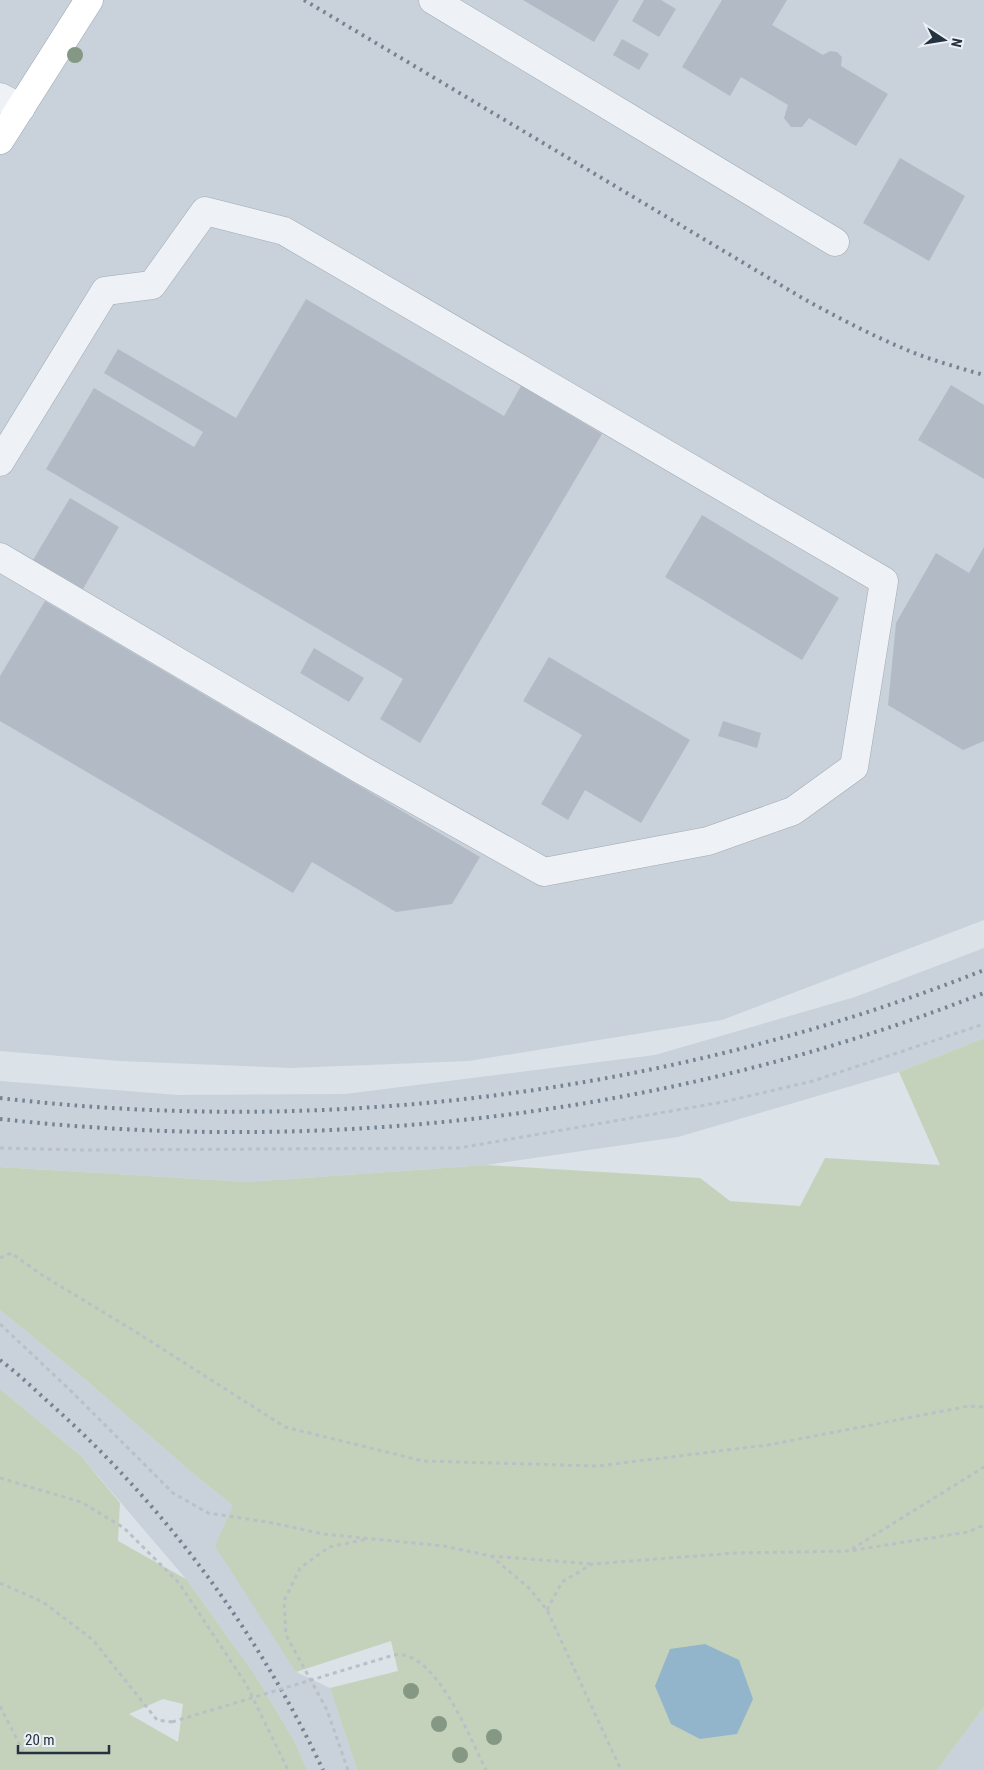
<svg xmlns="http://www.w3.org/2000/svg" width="984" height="1770" font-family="'Roboto Condensed',sans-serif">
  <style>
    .built { fill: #c9d1da }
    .green { fill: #c4d2bc; fill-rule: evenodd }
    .water { fill: #92b5cc }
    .building { fill: #b2bbc5 }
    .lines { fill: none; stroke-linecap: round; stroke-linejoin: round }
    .minor-casing { stroke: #a0a9b2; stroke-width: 29 }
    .major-casing { stroke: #9aa7b4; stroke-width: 29 }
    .path { stroke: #b9c0c6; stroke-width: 3; stroke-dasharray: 4 4; stroke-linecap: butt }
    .minor { stroke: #eef2f6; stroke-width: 28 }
    .major { stroke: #fff; stroke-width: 28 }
    .rail { stroke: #748392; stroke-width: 4; stroke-dasharray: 2.5 5; stroke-linecap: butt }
    .path-bridge { stroke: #b9c0c6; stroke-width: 3; stroke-dasharray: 4 4; stroke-linecap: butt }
    .tree { fill: #849883 }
  </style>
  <rect width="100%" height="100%" fill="#dbe2e8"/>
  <path class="built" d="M0,0h984v920l-262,100 -253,41 -178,7 -171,-7 -120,-10z
    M984,948v90l-85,34 -221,65 -192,28 -238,17 -248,-15v-86l178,14 167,-1 310,-39 200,-58z
    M0,1310l87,71 102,89 44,36 63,166 34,16 27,82h-50l-12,-28 -40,-67 -69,-96 -105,-123 -81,-67z
    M984,1707v63h-47z"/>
  <path class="green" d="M984,1038v669l-47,63h-580l-27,-82 68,-17 -7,-30 -95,31 -81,-126 18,-40 -44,-36 -102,-89 -87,-71v-143l248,15 238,-17 214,13 30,23 70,5 25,-48 115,7 -41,-93z
    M0,1389l81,67 39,47 -2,38 68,38 69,96 40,67 12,28h-307zM163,1699l20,5 -5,38 -49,-28z"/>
  <path class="water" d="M705,1644l34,16 14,39 -16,35 -37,5 -29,-15 -16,-38 15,-37z"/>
  <path class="building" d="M523,0h96l-25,42z
    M644,0h17l15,9 -17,28 -27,-16z
    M722,0h65l-15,25 51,30 7,-4 7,1 5,5 -1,9 47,28 -32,52 -47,-28 -7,9h-11l-7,-9 4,-13 -47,-28 -11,19 -48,-29z
    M622,39l27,15 -10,16 -26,-15z
    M900,158l65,38 -36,65 -66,-38z
    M306,299l198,117 17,-30 81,48 -182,309 -40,-24 23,-40 -357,-210 48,-81 100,59 9,-15 -99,-59 14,-24 118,69z
    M951,385l33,20v74l-66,-39z
    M70,498l49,29 -36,62 -50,-29z
    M702,515l137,83 -37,62 -137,-83z
    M984,547v194l-21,9 -75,-45 8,-82 40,-70 33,20z
    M45,601l435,256 -28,47 -56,8 -84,-50 -19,31 -293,-172v-45z
    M314,648l50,30 -15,24 -49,-29z
    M549,657l141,83 -49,83 -56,-33 -17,30 -27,-16 41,-69 -59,-34z
    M723,721l38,12 -4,15 -39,-12z"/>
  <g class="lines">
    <defs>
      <path id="minor" d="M433,0l402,242
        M0,97l21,11
        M0,462l105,-171 47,-6 53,-74 79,20 600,350 -30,186 -61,44 -85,30 -164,31 -184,-103 -360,-212"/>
      <path id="major" d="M0,140l89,-140"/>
    </defs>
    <use href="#minor" class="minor-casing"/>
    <use href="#major" class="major-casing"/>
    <path class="path" d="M0,1148l82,2 377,-2 264,-46 90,-21 171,-57
      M0,1258l11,-5 31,22 94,57 149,95 138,34 175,5 170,-21 201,-39 15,1
      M0,1324l71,67 102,102 35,20 65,10 50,11 121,12 47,10 38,32 18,22 74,160
      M0,1478l81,24 43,26 55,55 67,101 42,86
      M852,1549l132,-82
      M491,1556l101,8
      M0,1583l43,19 50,38 64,80 15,2
      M547,1610l15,-28 30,-18 144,-11 113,-2 119,-19 16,-7
      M394,1655c41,-7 77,85 92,115
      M0,1706l23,45
      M348,1770l-21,-60 -41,-75 -2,-34 16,-33 29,-21 39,-8"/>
    <use href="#minor" class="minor"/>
    <use href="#major" class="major"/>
    <path class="rail" d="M304,0l500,299c31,17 63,34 96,48 27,12 56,20 84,28
      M0,1098c331,39 674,-5 984,-128
      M0,1119c331,37 674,-4 984,-126
      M0,1360c16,12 31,26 46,40 116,102 211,230 277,370"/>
    <path class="path-bridge" d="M172,1722l222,-67"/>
  </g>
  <g class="tree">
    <circle cx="75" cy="55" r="8"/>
    <circle cx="411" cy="1691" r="8"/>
    <circle cx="439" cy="1724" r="8"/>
    <circle cx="494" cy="1737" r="8"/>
    <circle cx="460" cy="1755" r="8"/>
  </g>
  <g transform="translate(944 40) rotate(102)" stroke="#ebf0f5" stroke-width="4" paint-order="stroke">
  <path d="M0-4L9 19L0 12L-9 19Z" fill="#24313f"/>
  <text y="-8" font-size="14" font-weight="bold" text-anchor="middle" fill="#24313f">N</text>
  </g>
  <path d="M18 1745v8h91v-8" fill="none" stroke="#24313f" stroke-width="2.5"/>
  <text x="25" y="1745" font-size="15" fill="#24313f" stroke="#ebf0f5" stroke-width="4" paint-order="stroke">20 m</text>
</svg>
